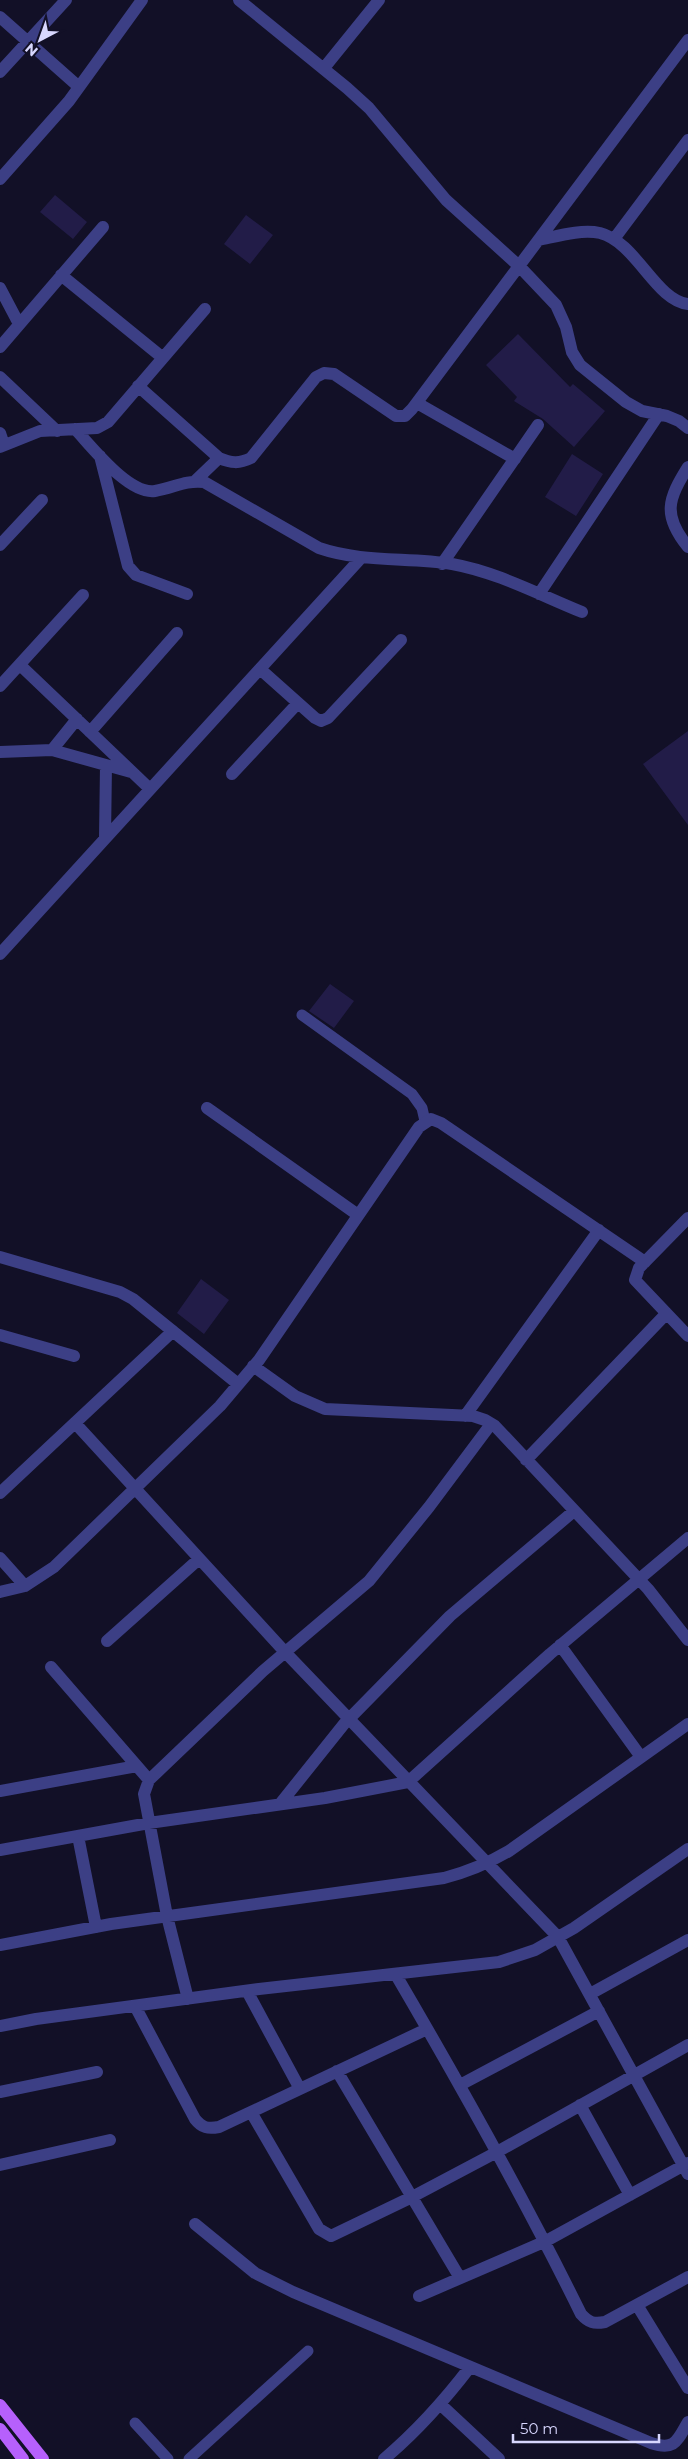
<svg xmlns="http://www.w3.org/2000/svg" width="688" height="2459" font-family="Montserrat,sans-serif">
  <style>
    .building { fill: #221c48 }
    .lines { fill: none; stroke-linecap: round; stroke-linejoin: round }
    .service { stroke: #3c3f85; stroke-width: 11 }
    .minor { stroke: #3c3f85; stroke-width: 12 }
    .primary { stroke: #b660fc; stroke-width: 12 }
  </style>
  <rect width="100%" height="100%" fill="#121027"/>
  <path class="building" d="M55,195l32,27 -14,17 -33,-27z
    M246,215l27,20 -23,29 -26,-20z
    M518,334l52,53 3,-3 32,27 -31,36 -31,-28 -29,-18 3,-4 -31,-32z
    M572,454l31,20 -27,42 -31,-19z
    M688,731v94l-45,-61z
    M330,984l24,17 -20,27 -25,-17z
    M201,1279l28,21 -25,34 -27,-21z"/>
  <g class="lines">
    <path class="service" d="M302,1015l110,79 10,14 3,13
      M135,2423l33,36
      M189,2459l119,-108"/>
    <path class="minor" d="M239,0l108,88 22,20 77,92 73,66 37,39 10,22 6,25 8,13 46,37 16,9 25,5 12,5 9,7
      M0,17l79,70
      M324,68l55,-68
      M0,72l66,-72
      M0,179l69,-78 73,-101
      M614,239l74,-99
      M539,240c19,-4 42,-11 61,-7 36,9 56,68 88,71
      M61,275l102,83
      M0,288l19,36
      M0,347l103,-120
      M0,377l57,54
      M138,386l81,72c12,5 20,6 32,0l65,-81 8,-4 10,1 62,42h9l7,-7 276,-369
      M417,403l98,56
      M75,429c17,18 54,66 80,62 19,-3 29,-11 49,-9l115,66c44,15 88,9 133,16 45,8 88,31 130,48
      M0,433l4,12
      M0,447l40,-16 57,-3 11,-6 97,-113
      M100,456l28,110 8,9 51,19
      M688,467c-20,32 -26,48 0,80
      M195,481l24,-23
      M0,545l42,-45
      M442,564l96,-139
      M539,594l120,-180
      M20,665l130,124
      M260,669l55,49 6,3 7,-3 73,-78
      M0,686l83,-91
      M90,732l87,-99
      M52,750l25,-31
      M0,752l52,-2 79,22
      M232,774l66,-71
      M105,838l1,-73
      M0,954l361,-396
      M207,1108l151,107
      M688,1218l-49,50 -4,12 53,56
      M0,1257l120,35 13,7 105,85
      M0,1335l74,21
      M253,1366l42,30 30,13 148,7 12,4 10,6 153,163 40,51
      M465,1416l134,-186
      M75,1423l210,229 273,285 130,237
      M526,1460l140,-146
      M0,1493l173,-162
      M0,1558l25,28
      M0,1592l25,-6 29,-19 166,-161 39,-46 160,-233 12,-8 10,4 204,139
      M107,1641l92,-82
      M560,1645l81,112
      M51,1667l98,113
      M0,1791l137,-25
      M280,1804l64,-80 106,-108 124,-105
      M78,1836l18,91
      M0,1850l149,-27 176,-25 83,-16 142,-128 138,-116
      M0,1945l111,-21 333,-46c24,-6 43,-14 65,-27l179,-127
      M396,1975c65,111 128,223 185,339 8,9 13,10 24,8l83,-45
      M247,1991l53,98
      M590,1994l98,-54
      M188,1999l-21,-83 -23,-122 5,-14 114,-109 106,-90 60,-74 62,-83
      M135,2006l60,113c7,9 13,10 24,8l208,-98
      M0,2026l36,-7 223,-30 240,-27 36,-12 39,-22 114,-79
      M337,2071l123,207
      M460,2085l139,-74
      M0,2092l97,-20
      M580,2105l50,90
      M251,2112l68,117 12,7 81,-39 85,-45 191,-107
      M0,2165l110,-25
      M195,2224l60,49 38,19 358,151c24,8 26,-2 37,-21
      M419,2296l127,-55 142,-78
      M637,2305l51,83
      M440,2404l59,55
      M384,2459c32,-27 60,-58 86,-92"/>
    <path class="primary" d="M0,2405l43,54
      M0,2429l23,30"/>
  </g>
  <g transform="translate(40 40) rotate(221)" stroke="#121027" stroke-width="4" paint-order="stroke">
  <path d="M0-4L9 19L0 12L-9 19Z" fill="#d8d7fe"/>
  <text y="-8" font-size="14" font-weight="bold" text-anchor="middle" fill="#d8d7fe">N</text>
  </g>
  <path d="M513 2434v8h146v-8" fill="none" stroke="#d8d7fe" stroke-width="2.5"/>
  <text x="520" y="2434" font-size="15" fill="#d8d7fe" stroke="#121027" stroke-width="4" paint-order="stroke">50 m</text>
</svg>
